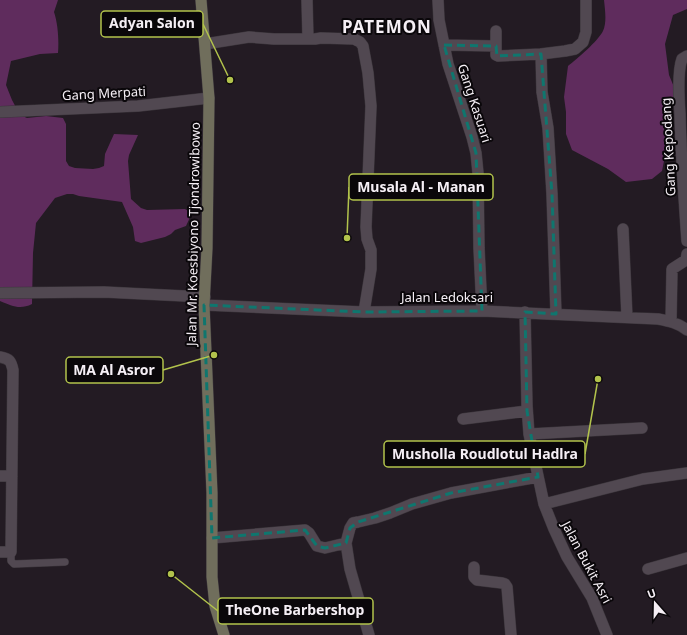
<svg xmlns="http://www.w3.org/2000/svg" width="687" height="635" font-family="'Noto Sans',sans-serif">
  <style>
    .green { fill: #5f2c5d }
    .lines { fill: none; stroke-linecap: round; stroke-linejoin: round }
    .service-casing { stroke: #3b353b; stroke-width: 8 }
    .minor-casing { stroke: #3b353b; stroke-width: 12 }
    .secondary-casing { stroke: #3b353b; stroke-width: 12 }
    .service { stroke: #514851; stroke-width: 7 }
    .minor { stroke: #514851; stroke-width: 11 }
    .secondary { stroke: #706e5c; stroke-width: 11 }
    .marked { fill: none; stroke: #0f766e; stroke-width: 3; stroke-dasharray: 8 5; stroke-linejoin: round }
    .labels { text-anchor: middle; dominant-baseline: central; stroke-width: 4; stroke-linejoin: round; paint-order: stroke }
    .street-label { font-size: 13px; fill: #f5eff5; stroke: #0a070a }
    .district-label { font-size: 17px; font-weight: bold; letter-spacing: 1px; fill: #f5eff5; stroke: #0a070a }
    .leader { fill: none; stroke: #b2c34c; stroke-width: 1.5 }
    .callout-dot { fill: #b2c34c; stroke: #0a070a; stroke-width: 1.5 }
    .callout { fill: #0a070a; stroke: #b2c34c; stroke-width: 1.5 }
    .callout-label { font-size: 14px; text-anchor: middle; font-weight: bold; fill: #f5eff5 }
  </style>
  <rect width="100%" height="100%" fill="#231b23"/>
  <path class="green" d="M0,0h58l-4,12c4,12 5,28 4,41l-18,1 -29,7 -5,24 6,15 8,15 7,3 19,-2 17,2 3,6v37l3,5 6,2 18,1 6,-1 5,-2 1,-12 9,-20 24,1 -9,20 -1,6 3,38 10,9 6,2 38,-1 7,4 -6,13 -11,4 -4,4 -6,3 -24,6 -6,-2 -2,-14 -11,-25 -43,-6 -6,-2h-6l-12,4 -19,25 -3,30 -1,51c-12,6 -20,2 -32,-3z
    M604,0h83v9l-14,6 -8,29 4,31 5,12 1,6 -5,24 -2,24 -6,30 -10,8 -26,3 -18,-13 -36,-19 -6,-16v-22l-2,-15 4,-31c9,-7 30,-25 35,-35 4,-9 2,-21 1,-31z"/>
  <g class="lines">
    <defs>
      <path id="service" d="M11,552v9l3,3 51,-2"/>
      <path id="minor" d="M307,0l1,39h7l6,-1 33,1 6,3 3,4 5,27 3,33 -5,121 1,12 4,11v19l-7,43
        M438,0l1,20 9,44 24,73 4,16 2,20 1,75 3,63
        M496,31v24l2,1 43,-2
        M205,44l44,-7 25,2h34
        M444,45l52,1
        M687,56l-5,3c-5,13 -3,41 -2,55 1,43 4,85 7,127
        M0,112l138,-6 71,-8
        M623,229l4,88
        M0,293l104,-1 101,5
        M204,305l160,7 118,-1 176,8c11,2 20,4 29,11
        M525,312l2,94 2,28 15,70 10,25 13,28 25,41 15,37
        M556,314l-4,-120 -4,-66 -6,-36 -1,-38 24,-3 10,-2 8,-7 3,-10v-32
        M671,321l1,-52 14,-9 1,-6
        M0,357c10,2 11,4 13,13l-2,182h-11
        M463,419l64,-8
        M529,434l113,-6
        M0,476h12
        M544,504l99,-25 44,-6
        M212,538l93,-8 4,3 8,13 8,2 21,-5 4,-15 3,-5 5,-1 17,-4 15,-5 22,-9 39,-11 87,-16
        M346,543l4,26 19,66
        M474,567v10l3,3 25,3 3,1 2,3 4,48
        M648,569l39,-11"/>
      <path id="secondary" d="M201,0l8,98 -2,150 -3,57 8,188v84l3,29 9,29"/>
    </defs>
    <use href="#service" class="service-casing"/>
    <use href="#minor" class="minor-casing"/>
    <use href="#secondary" class="secondary-casing"/>
    <use href="#service" class="service"/>
    <use href="#minor" class="minor"/>
    <use href="#secondary" class="secondary"/>
  </g>
  <path class="marked" d="M444,45l52,1 1,10 44,-2 11,140 4,120 -31,-2 2,99 11,66 -87,16 -93,29 -8,6 -4,15 -21,5 -8,-2 -12,-16 -93,8 -8,-233 160,7 118,-1 -6,-158z"/>
  <g class="labels">
    <g class="street-label">
      <text transform="translate(104 93) rotate(-3)">Gang Merpati</text>
      <text transform="translate(475 103) rotate(72)">Gang Kasuari</text>
      <text transform="translate(668 147) rotate(-93)">Gang Kepodang</text>
      <text transform="translate(193 234) rotate(-89)">Jalan Mr. Koesbiyono Tjondrowibowo</text>
      <text x="447" y="297">Jalan Ledoksari</text>
      <text transform="translate(587 562) rotate(62)">Jalan Bukit Asri</text>
    </g>
    <g class="district-label">
      <text x="387" y="26">PATEMON</text>
    </g>
  </g>
  <path class="leader" d="M230 80L203 24M347 238L349 187M214 355L163 370M598 379L585 454M171 574L218 611"/>
  <g class="callout-dot">
    <circle cx="230" cy="80" r="4"/>
    <circle cx="347" cy="238" r="4"/>
    <circle cx="214" cy="355" r="4"/>
    <circle cx="598" cy="379" r="4"/>
    <circle cx="171" cy="574" r="4"/>
  </g>
  <g class="callout">
    <rect x="101" y="11" width="102" height="26" rx="4"/>
    <rect x="349" y="174" width="144" height="26" rx="4"/>
    <rect x="66" y="357" width="97" height="26" rx="4"/>
    <rect x="384" y="441" width="201" height="26" rx="4"/>
    <rect x="218" y="598" width="155" height="26" rx="4"/>
  </g>
  <g class="callout-label">
    <text x="152" y="28">Adyan Salon</text>
    <text x="421" y="192">Musala Al - Manan</text>
    <text x="114" y="375">MA Al Asror</text>
    <text x="485" y="459">Musholla Roudlotul Hadlra</text>
    <text x="295" y="615">TheOne Barbershop</text>
  </g>
  <g transform="translate(655 603) rotate(340)" stroke="#0a070a" stroke-width="3" paint-order="stroke">
  <path d="M0-3L7 15L0 10L-7 15Z" fill="#f5eff5"/>
  <text y="-6" font-size="11" font-weight="bold" text-anchor="middle" fill="#f5eff5">U</text>
  </g>
</svg>
